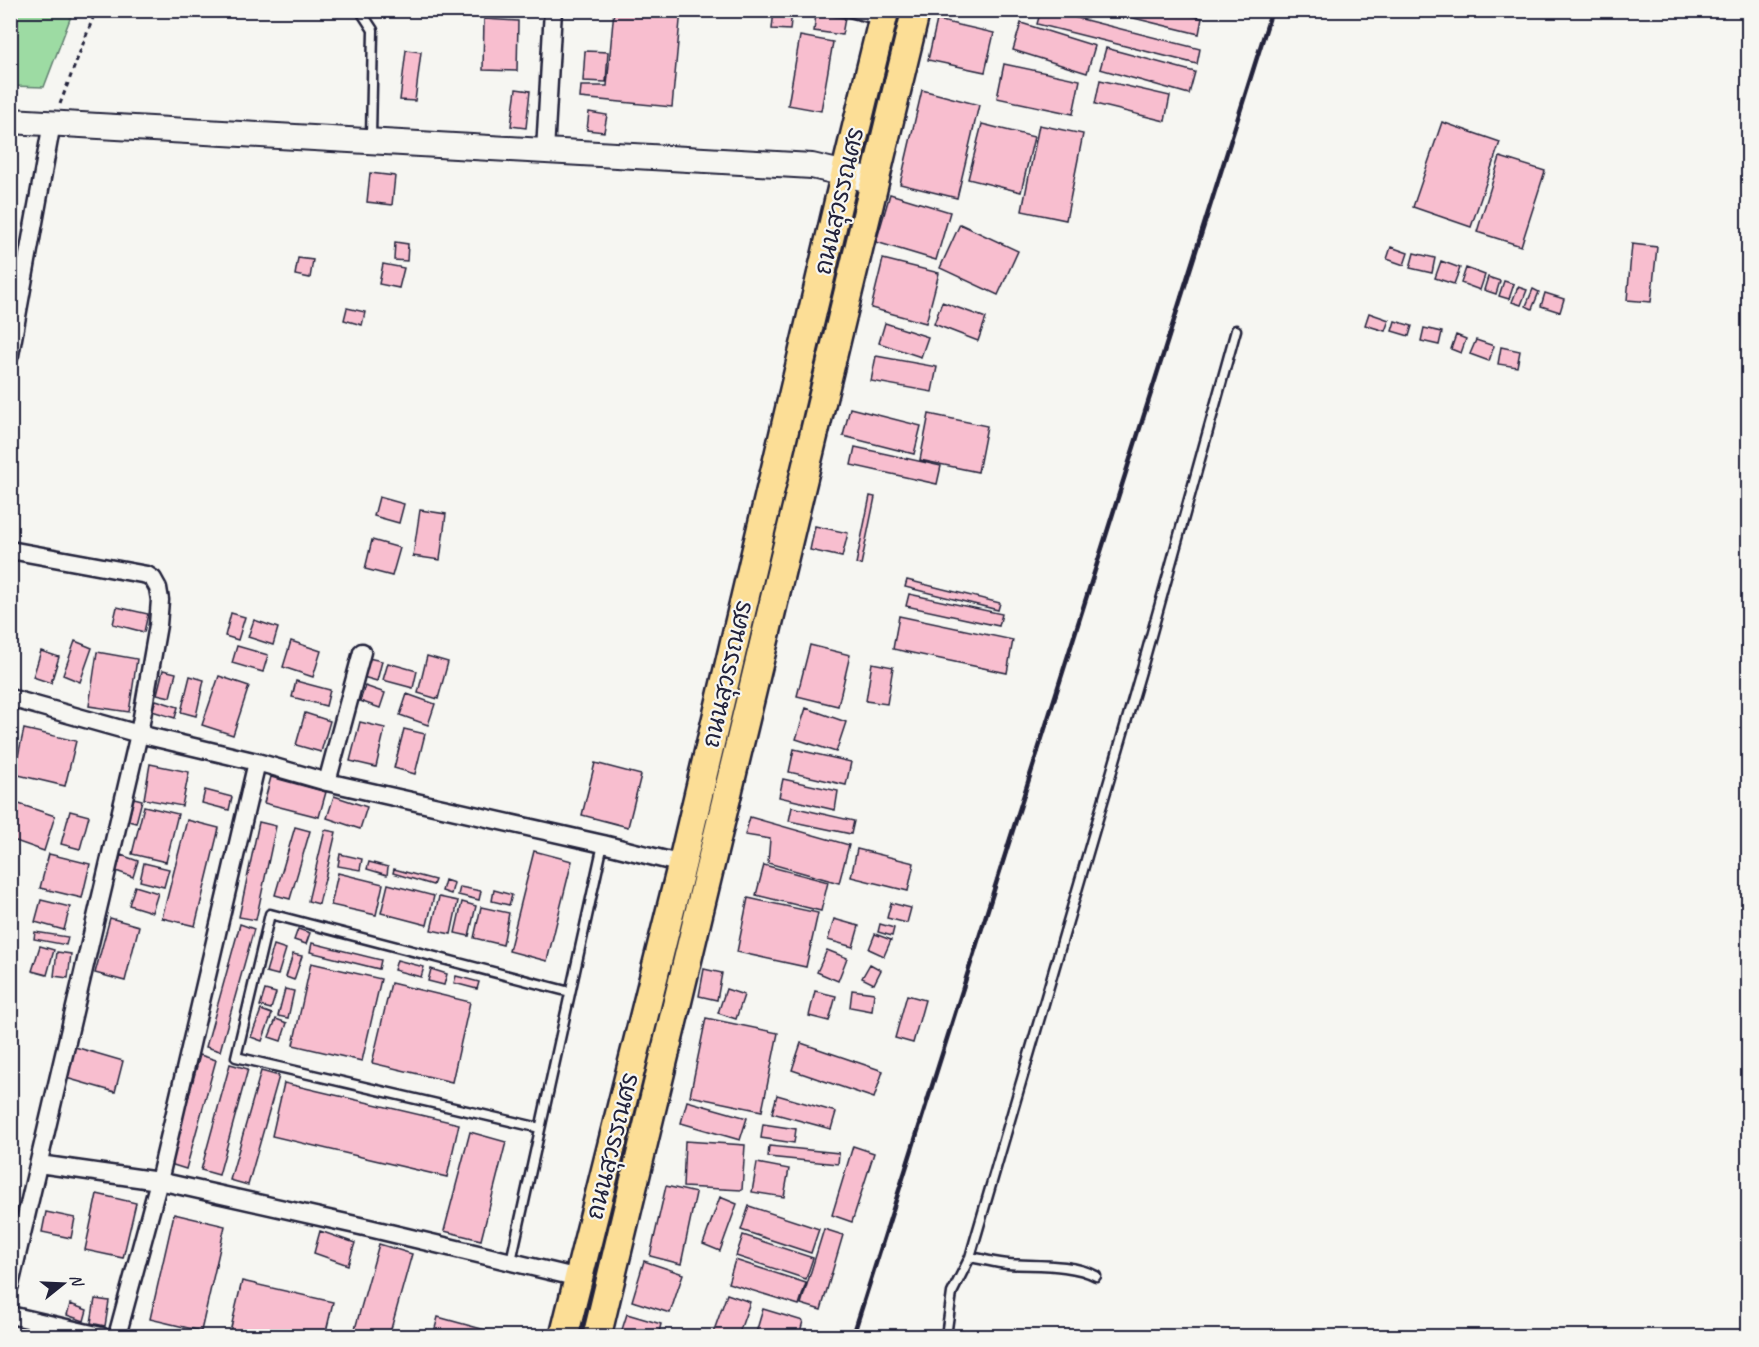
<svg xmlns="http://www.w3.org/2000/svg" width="1759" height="1347" font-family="Caveat,'Playpen Sans Thai',sans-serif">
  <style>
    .green { fill: #9ddba3; stroke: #607e6f; stroke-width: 1.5 }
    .building { fill: #f8becf; stroke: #22223b; stroke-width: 1.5 }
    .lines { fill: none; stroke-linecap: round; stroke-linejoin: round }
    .service-casing { stroke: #22223b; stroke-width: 13 }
    .minor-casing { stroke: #22223b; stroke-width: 21 }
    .secondary-casing { stroke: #22223b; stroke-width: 28 }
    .primary-casing { stroke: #22223b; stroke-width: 32 }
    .path { stroke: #22223b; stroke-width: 3; stroke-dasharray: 4.5 4.5; stroke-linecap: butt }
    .service { stroke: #f6f6f2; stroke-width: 8 }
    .minor { stroke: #f6f6f2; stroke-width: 16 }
    .secondary { stroke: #f6f6f2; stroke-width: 24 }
    .primary { stroke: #fcde96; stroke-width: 27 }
    .rail { stroke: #22223b; stroke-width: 4.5 }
    .labels { text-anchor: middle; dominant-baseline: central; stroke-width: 4.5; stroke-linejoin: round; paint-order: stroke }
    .street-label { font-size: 24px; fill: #22223b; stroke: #f6f6f2 }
  </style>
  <rect width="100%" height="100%" fill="#f6f6f2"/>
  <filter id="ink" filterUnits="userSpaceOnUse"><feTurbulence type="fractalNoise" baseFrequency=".0167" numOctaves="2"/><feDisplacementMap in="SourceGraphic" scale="12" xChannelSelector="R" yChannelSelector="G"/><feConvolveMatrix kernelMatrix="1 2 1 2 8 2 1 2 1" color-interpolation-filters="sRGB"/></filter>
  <g filter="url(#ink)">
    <path class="green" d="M11,10l62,1 -29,76 -33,-1z"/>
    <path class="building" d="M614,10h67l-9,97 -92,-9 1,-12h26z
      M774,10h18l-2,20 -18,-1z
      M1041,10h5l154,39 -3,15 -160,-40z
      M1101,10h69l32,8 -3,16z
      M816,14l29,4 -3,17 -28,-4z
      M484,19l34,2 -1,50 -34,-1z
      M937,20l57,13 -9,39 -57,-12z
      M1021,23l74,23 -8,27 -74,-23z
      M800,36l33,6 -12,69 -33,-6z
      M1106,48l89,24 -6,22 -89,-25z
      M406,50l15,2 -6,49 -15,-1z
      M585,51l23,1 -2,30 -23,-1z
      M1004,64l76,16 -7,34 -76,-16z
      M1100,80l70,16 -5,25 -70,-17z
      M516,89l14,2 -4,37 -15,-2z
      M922,90l57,15 -22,93 -57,-14z
      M589,112l18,3 -3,17 -17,-2z
      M1442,122l58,20 -29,85 -58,-20z
      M982,124l52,13 -13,55 -53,-13z
      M1039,125l44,9 -17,86 -44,-9z
      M1500,157l45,14 -24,75 -44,-14z
      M370,173l25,3 -3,29 -25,-3z
      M890,194l60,18 -14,48 -60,-18z
      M960,224l58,27 -20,44 -58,-27z
      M395,242l13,2 -1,17 -13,-1z
      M1632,244l25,3 -6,55 -24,-2z
      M1391,247l17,6 -4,12 -17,-6z
      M1414,253l21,5 -3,15 -22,-5z
      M298,258l15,2 -3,18 -15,-3z
      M883,259l56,14 -13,50 -55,-15z
      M1441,261l19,7 -6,16 -19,-6z
      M383,264l21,4 -5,20 -20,-4z
      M1466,268l19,7 -5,15 -19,-7z
      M1488,277l12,4 -4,13 -12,-4z
      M1504,281l10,3 -5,15 -10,-3z
      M1518,287l9,3 -6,15 -9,-3z
      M1533,289l6,3 -7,17 -6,-3z
      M1545,293l19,6 -4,13 -19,-6z
      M942,302l44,16 -8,23 -44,-17z
      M347,308l18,4 -3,13 -18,-5z
      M1369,313l20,7 -4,11 -20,-6z
      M1395,321l17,5 -3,10 -17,-5z
      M885,323l43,14 -7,20 -42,-14z
      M1424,328l18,4 -3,13 -18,-4z
      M1456,335l10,4 -5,14 -10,-4z
      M1476,340l18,6 -5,15 -19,-7z
      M1501,347l19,4 -3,16 -19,-3z
      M876,356l61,11 -5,25 -61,-11z
      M850,408l71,18 -7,28 -71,-18z
      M929,414l58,12 -9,46 -58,-12z
      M855,447l86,19 -4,18 -86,-19z
      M870,496l5,1 -14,68 -5,-1z
      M379,497l25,7 -5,19 -25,-7z
      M420,510l26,4 -6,46 -27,-4z
      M815,526l33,7 -6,24 -32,-7z
      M372,540l28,8 -8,28 -27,-7z
      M907,580l93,23 -2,7 -93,-23z
      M909,594l93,20 -3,12 -93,-20z
      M117,607l31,7 -4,18 -31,-8z
      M231,613l14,4 -7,23 -13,-4z
      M899,616l114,24 -6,33 -114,-24z
      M254,620l24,8 -5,17 -25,-8z
      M75,641l17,7 -12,34 -17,-7z
      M291,641l30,10 -8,26 -30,-10z
      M810,645l40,10 -12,51 -41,-10z
      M237,646l31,9 -5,17 -31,-9z
      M41,651l18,6 -8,26 -18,-6z
      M97,652l40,7 -8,53 -40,-6z
      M427,656l21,6 -10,37 -20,-6z
      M368,658l14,3 -5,20 -14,-4z
      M388,663l29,8 -4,17 -30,-8z
      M872,663l21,4 -6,37 -21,-3z
      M163,670l13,3 -6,24 -13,-3z
      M190,676l14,4 -8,36 -15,-4z
      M219,676l30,10 -16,49 -31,-10z
      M296,681l34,9 -4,16 -34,-9z
      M365,686l20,7 -5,15 -20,-7z
      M407,694l28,10 -7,21 -28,-10z
      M156,700l22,7 -3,11 -23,-7z
      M806,708l40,14 -10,30 -40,-13z
      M305,713l25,8 -9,31 -25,-7z
      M360,722l25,6 -9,39 -26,-6z
      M24,729l52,12 -11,45 -51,-12z
      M404,729l21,5 -10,40 -21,-6z
      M794,749l57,13 -5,23 -57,-13z
      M595,763l46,12 -13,52 -46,-12z
      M150,764l39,8 -7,34 -38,-7z
      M271,777l55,15 -7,25 -55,-14z
      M783,779l55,12 -3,19 -56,-13z
      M205,790l27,7 -3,13 -27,-7z
      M334,796l33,11 -7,22 -33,-11z
      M134,798l8,2 -6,23 -8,-2z
      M13,802l42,14 -11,35 -34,-12v-29z
      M144,806l34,8 -12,48 -34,-8z
      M792,807l62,14 -3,13 -62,-13z
      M70,811l19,5 -9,33 -19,-5z
      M750,817l99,28 -10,38 -71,-20 2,-24 -25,-4z
      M187,820l32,8 -24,98 -33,-8z
      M259,822l17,4 -20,94 -17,-3z
      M295,827l15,4 -20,68 -15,-4z
      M325,830l11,2 -17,72 -11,-3z
      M857,849l57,14 -6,28 -57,-14z
      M534,851l38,10 -25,100 -38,-10z
      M49,854l41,10 -8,34 -42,-10z
      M340,854l22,5 -2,11 -22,-4z
      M121,855l17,6 -5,16 -17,-6z
      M369,862l19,5 -1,8 -20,-6z
      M144,863l25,6 -5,18 -24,-6z
      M764,865l64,17 -7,29 -65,-16z
      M394,869l41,11 -2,5 -40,-12z
      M338,873l45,11 -7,31 -45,-10z
      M445,880l9,3 -3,11 -9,-3z
      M388,884l46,12 -7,29 -46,-12z
      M135,886l23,7 -6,19 -23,-7z
      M460,887l21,4 -2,9 -21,-5z
      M494,890l18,5 -3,10 -17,-4z
      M439,897l19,4 -7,33 -20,-4z
      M748,898l70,15 -12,54 -69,-15z
      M41,900l29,7 -6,23 -29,-8z
      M462,902l14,4 -7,30 -14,-3z
      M891,903l20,5 -4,15 -20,-5z
      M481,907l28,6 -6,32 -29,-7z
      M110,918l29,8 -14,55 -30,-8z
      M834,919l25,7 -6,21 -25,-7z
      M240,924l14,5 -34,122 -14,-4z
      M880,924l14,4 -2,8 -14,-4z
      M298,929l12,4 -4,11 -12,-4z
      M35,932l33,5 -2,8 -32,-6z
      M875,934l16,6 -7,16 -15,-7z
      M312,943l69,17 -2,9 -69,-17z
      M274,945l12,4 -8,26 -12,-3z
      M40,946l14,4 -7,25 -15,-4z
      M827,950l20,8 -9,23 -21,-9z
      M57,952l14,2 -3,24 -14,-2z
      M293,954l9,2 -8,24 -8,-3z
      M397,960l27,7 -3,10 -27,-7z
      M311,963l70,16 -19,82 -69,-16z
      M870,964l11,6 -7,14 -12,-6z
      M431,969l16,5 -3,11 -16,-4z
      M704,969l18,4 -5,27 -18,-4z
      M456,976l23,6 -2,7 -23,-6z
      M391,983l79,19 -18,80 -80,-19z
      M285,989l9,2 -6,27 -10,-2z
      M726,989l18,6 -8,24 -18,-6z
      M265,990l11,3 -5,16 -11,-3z
      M852,990l22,3 -2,18 -22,-4z
      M815,991l21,5 -7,25 -20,-5z
      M907,995l18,5 -12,43 -18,-5z
      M261,1010l11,4 -10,27 -11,-4z
      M706,1018l72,15 -16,78 -72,-15z
      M276,1019l11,4 -6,18 -12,-4z
      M801,1043l82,28 -9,27 -82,-28z
      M75,1047l48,14 -8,31 -49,-14z
      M200,1055l16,5 -30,109 -16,-5z
      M230,1064l18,5 -29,106 -18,-5z
      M261,1071l18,5 -31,109 -18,-5z
      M284,1083l175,41 -12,53 -175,-41z
      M777,1095l59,17 -5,17 -59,-16z
      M687,1101l60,17 -7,22 -59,-17z
      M763,1124l33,5 -2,14 -33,-5z
      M470,1132l36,10 -25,98 -37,-9z
      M685,1141l60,4 -3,45 -59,-3z
      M769,1146l70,7 -1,11 -70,-7z
      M853,1146l21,7 -22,69 -20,-7z
      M757,1163l32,6 -5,28 -32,-5z
      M666,1186l30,7 -15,71 -31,-8z
      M97,1194l39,9 -13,55 -38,-8z
      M720,1197l17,7 -17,47 -17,-7z
      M749,1206l70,23 -8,24 -70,-23z
      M46,1212l29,6 -4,20 -29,-6z
      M174,1214l51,12 -24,105 -51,-12z
      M824,1229l19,6 -22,75 -20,-6z
      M320,1231l35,12 -7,22 -34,-12z
      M743,1235l70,23 -7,21 -70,-23z
      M379,1244l33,10 -23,82h-36z
      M735,1260l71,23 -7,22 -71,-22z
      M644,1261l39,13 -13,39 -38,-12z
      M242,1281l91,21 -8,34h-96z
      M727,1294l23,8 -12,34h-26z
      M95,1299l14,2 -4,25 -14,-3z
      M70,1304l17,6 -3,11 -17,-6z
      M763,1309l40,12 -4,15h-44z
      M627,1314l34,10 -3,12h-38z
      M438,1317l69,19h-74z"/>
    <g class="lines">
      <defs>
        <path id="service" d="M360,10l13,20 -2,108
          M842,10l37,10
          M540,1128l-304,-71 34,-143 300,78
          M970,1257l174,-596 92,-331
          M511,1261l92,-417
          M946,1336l6,-43 18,-36c13,2 25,6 38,7 27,2 64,-1 88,12"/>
        <path id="minor" d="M545,151l8,-141
          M10,355l42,-232
          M10,550l137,25 6,4 5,9 2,12 -2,25 -19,109 -129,551
          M10,698l129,36 118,28 70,20 276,62 79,20
          M327,782l35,-130
          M39,1164l120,17 210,47 210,50
          M10,1315l91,21
          M117,1336l42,-155 98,-419"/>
        <path id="secondary" d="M10,121l802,45 63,15"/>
        <path id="primary" d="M564,1336l118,-472 163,-690 40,-164
          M597,1336l319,-1326"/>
      </defs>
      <use href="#service" class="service-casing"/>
      <use href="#minor" class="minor-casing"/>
      <use href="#secondary" class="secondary-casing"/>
      <use href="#primary" class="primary-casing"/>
      <path class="path" d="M60,104l36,-94"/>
      <use href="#service" class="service"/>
      <use href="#minor" class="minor"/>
      <use href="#secondary" class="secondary"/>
      <use href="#primary" class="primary"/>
      <path class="rail" d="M853,1336l419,-1326"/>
    </g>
  </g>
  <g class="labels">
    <g class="street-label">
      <text transform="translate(839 201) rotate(-77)">ถนนสุวรรณศร</text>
      <text transform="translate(727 674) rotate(-77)">ถนนสุวรรณศร</text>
      <text transform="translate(612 1146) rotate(-76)">ถนนสุวรรณศร</text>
    </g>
  </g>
  <rect width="1759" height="1347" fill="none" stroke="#f6f6f2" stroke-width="36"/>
  <rect x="18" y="18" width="1723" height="1311" fill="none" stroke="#22223b" stroke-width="2" filter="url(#ink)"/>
  <g transform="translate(63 1284) rotate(72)" stroke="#f6f6f2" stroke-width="4.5" paint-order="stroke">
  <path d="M0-4.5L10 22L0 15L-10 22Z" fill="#22223b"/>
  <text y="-9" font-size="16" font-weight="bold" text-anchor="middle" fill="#22223b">N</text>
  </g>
</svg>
